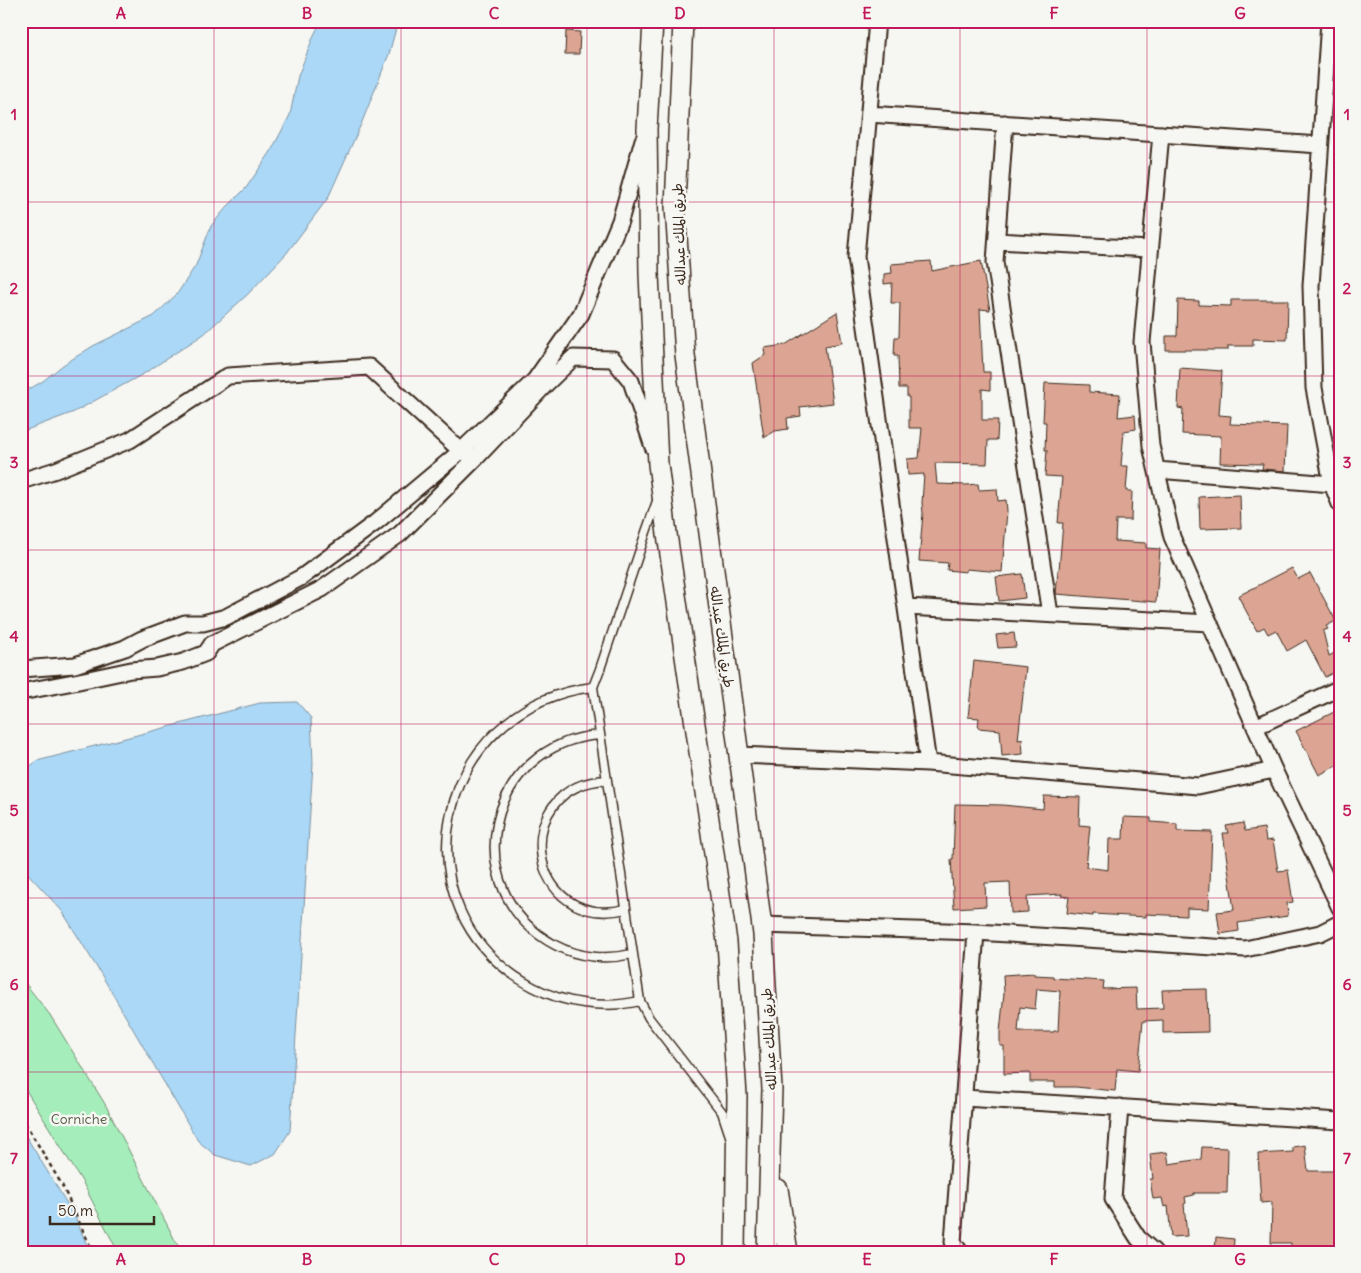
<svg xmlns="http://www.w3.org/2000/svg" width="1361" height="1273" font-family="Delius,'Playpen Sans Arabic',sans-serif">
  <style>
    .green { fill: #a5eebc; stroke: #708c6d }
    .water { fill: #aad8f6; stroke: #7e92a0 }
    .building { fill: #dca593; stroke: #3b2a1e; fill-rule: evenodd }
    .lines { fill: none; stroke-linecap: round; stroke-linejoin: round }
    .service-casing { stroke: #3b2a1e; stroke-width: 11 }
    .minor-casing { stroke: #3b2a1e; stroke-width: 19 }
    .tertiary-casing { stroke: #3b2a1e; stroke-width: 22 }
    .path { stroke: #3b2a1e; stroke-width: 2.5; stroke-dasharray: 4 4; stroke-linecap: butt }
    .service { stroke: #f6f6f2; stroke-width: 8 }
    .minor { stroke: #f6f6f2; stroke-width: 15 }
    .tertiary { stroke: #f6f6f2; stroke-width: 19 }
    .grid { fill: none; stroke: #c2185b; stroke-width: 1; stroke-opacity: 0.55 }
    .labels { text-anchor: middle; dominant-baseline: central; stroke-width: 5; stroke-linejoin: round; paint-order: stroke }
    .street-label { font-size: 14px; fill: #3b2a1e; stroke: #f6f6f2 }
    .park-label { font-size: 14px; fill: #565b46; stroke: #f6f6f2 }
    .neatline { fill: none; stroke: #c2185b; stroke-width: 2 }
    .grid-label { font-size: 16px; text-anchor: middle; font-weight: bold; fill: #c2185b }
  </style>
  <rect width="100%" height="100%" fill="#f6f6f2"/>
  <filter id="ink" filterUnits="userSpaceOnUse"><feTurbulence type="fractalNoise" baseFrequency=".02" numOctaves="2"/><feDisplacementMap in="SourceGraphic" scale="10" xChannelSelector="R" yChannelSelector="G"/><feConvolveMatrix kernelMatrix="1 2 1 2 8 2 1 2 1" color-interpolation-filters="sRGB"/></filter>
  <g filter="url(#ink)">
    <path class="green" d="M21,978l29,37 55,89 76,148h-63l-35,-69 -62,-101z"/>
    <path class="water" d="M321,21h77l-9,33 -27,68 -34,76 -42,56 -39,41 -43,39 -59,39 -71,39 -53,20v-38l22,-13 20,-16 30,-19 61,-30 23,-22 19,-29 15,-39 15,-18 20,-20 24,-35 20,-38 8,-39 16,-41z
      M297,702l14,16 2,45 -23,368 -15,23 -24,12 -36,-11 -17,-14 -97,-167 -39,-63 -41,-45v-93l16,-12 223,-58z
      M21,1128l53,87 16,37h-69z"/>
    <path class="building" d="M566,31l14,1 -1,22h-14z
      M931,261l1,10 49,-10 9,49 -10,-1 3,63h7v18l-8,-1v31h16l-1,20h-9l-1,24 -52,-1 2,21 29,1 12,-1 1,6 18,-1 1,12 8,-1 1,11 -5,61 -36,-3v3l-19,-2 1,-7 -29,-2 4,-48 -1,-10 2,-29 -16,1 -1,-16 12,-1 3,-30h-13v-31h-2v-9h-8l-1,-32h-4l1,-19h4l1,-34h-9l1,-20 -8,1v-10l8,-1 -1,-9z
      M1178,300l21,1v4l32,1v-6h57l-1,40 -34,-1v7h-25v4h-62v-14h11z
      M837,312l5,31 -17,3 8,57 -33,4 1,9 -14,2 1,11 -13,2 -11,7 -11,-75 12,-8 -1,-7 21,-3z
      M1180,368l42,3 -3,44 12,1 -1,8 57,2 -2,45 -23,-2 1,-5 -43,-1 1,-27 -39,-2 1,-25 -5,-1z
      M1045,383l44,2v7l31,2 -2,23 17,-2 1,14 -12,2 -3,35h7l-2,25h6l-1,29h-15l-1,21 31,2v5l14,1 -4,53 -100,-8 2,-24h1l4,-47h-5l4,-46 -17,-1 2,-26h-2l1,-28h-3z
      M1240,495l1,33 -41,1 -1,-32z
      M1292,568l6,11 12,-6 26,48 -10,5 2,3 -5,2 6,25 11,-6v19l-15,8 -19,-37 -19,11 -11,-21 -8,4 -4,-7 -7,4 -19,-35z
      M1022,574l3,24 -26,3 -3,-24z
      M1014,633l2,14 -18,1 -2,-13z
      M974,661l52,6 -8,73 4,-1 1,15 -21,2 -2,-26 -22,-2 1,-10 -11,-1z
      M1340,709v55l-21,11 -23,-44z
      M1044,796l36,1 -1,28 11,1 -4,41 22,3 1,-31h14l1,-22 27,1v4l26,2v7l35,1 -3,77 -22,-1v8l-41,-2v3l-53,-3v2l-26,-3 2,-16 -8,-1 1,-2 -35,2 1,16 -17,1 -1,-31 -25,1 1,23 -32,2 -3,-49h2l2,-55 47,1 41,4z
      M1243,823l2,8 19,-3 2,13 7,-1 5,31 10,-1 5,32 -6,1 1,13 -50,7 1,8 -19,3 -3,-22 17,-2 -11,-77h5l-2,-7z
      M1034,973v2l19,1v2l51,3 -1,8 33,-1 1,21 26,-1 -1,-18 45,-1 1,43 -45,1v-13l-20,1 -5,50 -21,-2 -2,22 -39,-4h-21v-5h-25v-9l-26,1v-28h-4v-14l4,-39 -1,-18zM1037,989l23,2 -2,40h-4v1h-36l2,-25 15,2z
      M1305,1145l3,26h32v54l-3,-1 -1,28 -45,-1v-8h-20l1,-41 -11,1 -3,-49 35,-2v-5z
      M1202,1147l26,1 -1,45h-33v2l-9,2 1,6 -2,1 3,32 -16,1 -3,-31 -4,1 -2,-9 -9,1 -3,-20h3l-3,-25 17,-2 2,12 32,-5z
      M1216,1237l18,2 -1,13 -18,-2z"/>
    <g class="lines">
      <defs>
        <path id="service" d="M657,501l-11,31 -46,137 -7,18 47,314 9,17 73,94 8,24
          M593,687c-158,19 -202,224 -60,300 32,17 71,22 107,14
          M600,735c-114,8 -145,156 -45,210 24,13 52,15 77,9
          M607,780c-101,5 -80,153 19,129"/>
        <path id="minor" d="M877,21l-21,236 72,506
          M1329,21l-18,265 3,102 18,96 8,20
          M869,114l451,31
          M1005,123l-10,139 55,352
          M1161,134l-19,208 9,104 21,91 102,233 66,138
          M997,241l153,8
          M1157,470l175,14
          M21,481l35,-11 74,-30 98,-64 141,-9 92,84 9,4
          M906,607l304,16
          M21,669l54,-4 50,-17 17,-9 43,-16h18l23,-6 76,-40 73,-54 86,-72 74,-71 46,-66 39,-93 23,-81
          M21,692l58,-11 52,-11 26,-2 26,-6 23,-9 6,-9 110,-55 78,-55 76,-76 70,-74 27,-26 40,1 18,22 22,66
          M1255,727l85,-39
          M738,755l190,8 270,23 76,-16
          M761,925l215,7 269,17 75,-16 20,-10
          M964,1098l376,23
          M1120,1107l-7,92 25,39 16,14
          M960,1252l-7,-10 23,-310"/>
        <path id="tertiary" d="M653,21l-6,108 2,145 9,190 9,70 60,408 10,154 -2,156
          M683,21l-8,186 10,148 78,579 9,155 -5,163
          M778,1189l10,63"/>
      </defs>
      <use href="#service" class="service-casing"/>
      <use href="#minor" class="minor-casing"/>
      <use href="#tertiary" class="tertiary-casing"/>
      <path class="path" d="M21,1116l41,69 31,67"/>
      <use href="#service" class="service"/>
      <use href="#minor" class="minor"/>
      <use href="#tertiary" class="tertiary"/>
    </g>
  </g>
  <path class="grid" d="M214,21v1231M401,21v1231M587,21v1231M774,21v1231M960,21v1231M1147,21v1231M21,202h1319M21,376h1319M21,550h1319M21,724h1319M21,898h1319M21,1072h1319"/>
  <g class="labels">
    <g class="street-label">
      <text transform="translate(679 234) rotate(-92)">طريق الملك عبدالله</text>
      <text transform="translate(722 637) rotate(82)">طريق الملك عبدالله</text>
      <text transform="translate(769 1039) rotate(-93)">طريق الملك عبدالله</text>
    </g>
    <g class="park-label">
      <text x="79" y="1119">Corniche</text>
    </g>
  </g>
  <rect width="1361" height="1273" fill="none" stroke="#f6f6f2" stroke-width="55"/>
  <path d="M50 1216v8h104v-8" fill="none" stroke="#3b2a1e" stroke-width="2.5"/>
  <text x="58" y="1216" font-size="15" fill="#3b2a1e" stroke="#f6f6f2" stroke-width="4" paint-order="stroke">50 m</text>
  <rect x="28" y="28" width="1306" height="1218" class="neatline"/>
  <g class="grid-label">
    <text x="121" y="19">A</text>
    <text x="307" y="19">B</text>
    <text x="494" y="19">C</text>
    <text x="680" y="19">D</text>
    <text x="867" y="19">E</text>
    <text x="1054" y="19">F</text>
    <text x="1240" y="19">G</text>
    <text x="14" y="120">1</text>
    <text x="1347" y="120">1</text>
    <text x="14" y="294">2</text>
    <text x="1347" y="294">2</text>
    <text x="14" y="468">3</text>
    <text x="1347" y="468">3</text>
    <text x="14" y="642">4</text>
    <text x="1347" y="642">4</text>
    <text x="14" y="816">5</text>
    <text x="1347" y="816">5</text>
    <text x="14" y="990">6</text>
    <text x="1347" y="990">6</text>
    <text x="14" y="1164">7</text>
    <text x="1347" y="1164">7</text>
    <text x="121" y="1265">A</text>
    <text x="307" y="1265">B</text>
    <text x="494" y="1265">C</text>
    <text x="680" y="1265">D</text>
    <text x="867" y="1265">E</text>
    <text x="1054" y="1265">F</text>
    <text x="1240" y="1265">G</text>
  </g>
</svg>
